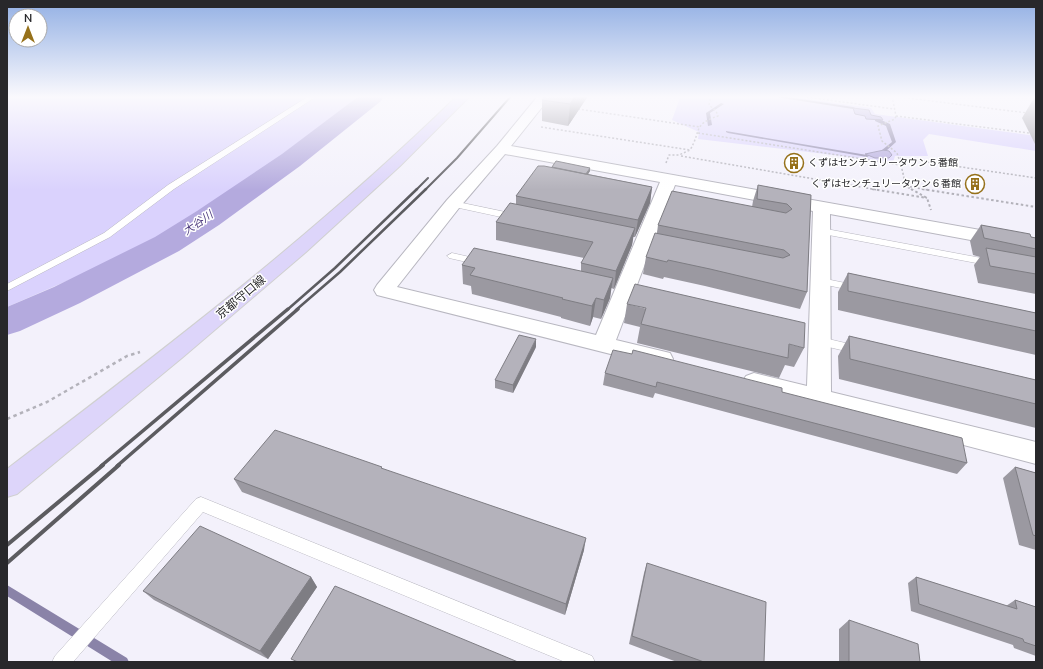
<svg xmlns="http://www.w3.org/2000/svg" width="1043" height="669" font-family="'Nunito Sans','Noto Sans JP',sans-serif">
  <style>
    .green { fill: #dad2fd }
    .water { fill: #b4aade; stroke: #8a83a8 }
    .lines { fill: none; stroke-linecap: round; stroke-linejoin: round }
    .stream { fill: #8a83a8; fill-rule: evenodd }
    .river { fill: #b4aade; fill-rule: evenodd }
    .lane-casing { stroke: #b8b7c0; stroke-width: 1 }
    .street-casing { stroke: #b8b7c0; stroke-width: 2 }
    .primary-casing { stroke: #d0d0d0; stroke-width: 2 }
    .path-far2 { stroke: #b3b2ba; stroke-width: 1.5; stroke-dasharray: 2 2; stroke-linecap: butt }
    .path-far1 { stroke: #b3b2ba; stroke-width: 2; stroke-dasharray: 2.5 2.5; stroke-linecap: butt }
    .path { stroke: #b3b2ba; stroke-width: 2.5; stroke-dasharray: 3.5 3.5; stroke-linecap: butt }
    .lane { fill: #fff; fill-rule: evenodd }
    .street { fill: #fff; fill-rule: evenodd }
    .primary { fill: #ddd5fa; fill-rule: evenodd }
    .rail-far3 { stroke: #5c5c60; stroke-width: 2 }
    .rail-far2 { stroke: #5c5c60; stroke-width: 2.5 }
    .rail-far1 { stroke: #5c5c60; stroke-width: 3.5 }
    .rail { stroke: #5c5c60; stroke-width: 4 }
    .wall { fill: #9b99a1 }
    .shaded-wall { fill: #7e7d83 }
    .building { fill: #b4b2bb; stroke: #7e7d83 }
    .labels { text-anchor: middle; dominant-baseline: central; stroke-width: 3; stroke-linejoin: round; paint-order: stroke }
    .far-poi-label { font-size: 10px; fill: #28282b; stroke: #fff; text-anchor: start }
    .far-water-label { font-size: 11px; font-style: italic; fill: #513f80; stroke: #fff }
    .street-label { font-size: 12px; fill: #28282b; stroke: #fff }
  </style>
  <rect width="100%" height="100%" fill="#f3f1fb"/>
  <path class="green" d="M7,96h353l-81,61 -92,65 -95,48 -85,37z
    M667,96h118l86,12 4,6 161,22v15l-107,-17 -6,6 5,16h-33l-2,6 -195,-23 1,-7 -27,-12 8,-22z"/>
  <path class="water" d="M853,108l16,2 2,5 10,2 2,3 -17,-1 -1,-3 -10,-2z
    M884,150l5,1 3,4 -3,3h-14l-10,-4z"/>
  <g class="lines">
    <path class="stream" d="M769,96h12l72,11 2,1 -2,1z
      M721,103l3,1 -14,9 2,12 -4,1 -2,-13z
      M875,119h4l11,5 6,18 -10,9 -4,-1 10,-8 -6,-16 -11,-5z
      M726,131l141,24 2,1 -2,1 -139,-24 -2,-1z
      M7,585l120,73 2,4h-16l-106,-66z"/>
    <path class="river" d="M359,96h25l-3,5 -81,65 -81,59 -40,26 -99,52 -60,28 -13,4v-28l47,-20 101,-50 42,-26 85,-57z"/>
    <defs>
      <path id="lane" d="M309,96h8l-143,93 -64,48 -103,54v-7l97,-51 64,-48z
        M453,201l62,13 4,3 -4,3 -65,-14 -1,-2 1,-2z
        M821,228l171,32 5,3 -5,3 -174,-33 -1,-2 1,-2z
        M452,253l31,7 2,2 -5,3 -31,-7 -2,-2z
        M821,278l34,7 5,3 -5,3 -38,-8 -1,-2z
        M820,337l38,9 4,1 2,3 -2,3 -4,1 -42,-10 -2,-3 2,-3z
        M201,497l391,159 3,6h-30l-362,-150 -130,150h-21l3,-6 141,-157z"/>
      <path id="street" d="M538,96h13l-40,50 525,94v12l-206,-38 1,178 205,50v22l-290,-76 -4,-6 4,-6 8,-3 53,13 6,-175 -138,-26 -59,155 54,13 3,6 -3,6 -8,2 -285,-72 -3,-5 3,-5 70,-85 50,-54zM505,154l155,28 -64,153 -199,-48 62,-79z"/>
      <path id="primary" d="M457,96h13l-70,70 -94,86 -123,105 -166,137 -10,3v-28c155,-118 310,-236 450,-373z"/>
    </defs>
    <use href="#lane" class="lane-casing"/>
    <use href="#street" class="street-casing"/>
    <use href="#primary" class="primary-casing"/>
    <path class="path-far2" d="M799,96l95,13
      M892,96l136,17
      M892,96l4,20
      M578,109l122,18
      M896,116l140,18
      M541,127l149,23
      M698,133l203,32 -4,-12 -15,-12 -4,-15 17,-7 1,-3
      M681,156l197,34
      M900,158l136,20
      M666,163l3,-8h10l11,-5c12,-20 2,-25 28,-34l-2,-5 -7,-6 2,-9
      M901,165l5,21 6,4
      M906,186l22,4"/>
    <path class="path-far1" d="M872,189l55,9
      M911,189l16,9 4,12
      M922,189l114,18"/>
    <path class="path" d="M7,419l40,-17 80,-46 13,-4"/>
    <use href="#lane" class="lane"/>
    <use href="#street" class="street"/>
    <use href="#primary" class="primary"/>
    <path class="rail-far3" d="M416,190l12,-12
      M425,190l32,-32 54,-62"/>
    <path class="rail-far2" d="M287,310l48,-42 82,-79
      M296,310l44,-38 86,-83"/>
    <path class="rail-far1" d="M101,466l187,-157
      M117,466l181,-157"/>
    <path class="rail" d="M7,545l96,-80
      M7,563l112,-98"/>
  </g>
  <path class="wall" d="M588,96l-20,30 -26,-5v-21z
    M1034,98h2v48l-14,-28z
    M552,167l38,4 -2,3 64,13 -2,16 -15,34h-2l-1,8 -18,44 -3,-1 -1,10 -9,21 -8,-2 -3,9 -29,-8v-1l-89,-23 -1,-8 -8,-2 -1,-19 119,6v-8l3,-5 -88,-18v-18l20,-18v-8z
    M758,185l53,10 -4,97 -7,17 -95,-23 -41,-9 -1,2 -20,-5 3,-17 11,-24 1,-8 94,-18 1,-6z
    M981,225l55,13v56l-58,-11 -4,-18 6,-8 -7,-2 -3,-14z
    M848,273l188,40v42l-198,-45v-18z
    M627,304l177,44 -10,19 -9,-2 -6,13 -142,-35 3,-16 -16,-4z
    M849,336l187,44v48l-197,-49 -1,-23z
    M536,347l-23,46 -18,-5v-8z
    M605,373l177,19 185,71 -10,11 -302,-81 -2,5 -50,-13z
    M1015,467l21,6v77l-17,-5 -16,-67z
    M383,469l201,81 -19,65 -323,-123 -8,-13z
    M647,563l117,99h-87l-48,-18 15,-71z
    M311,577l6,10 -49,72 -114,-59 -11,-9z
    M916,577l90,29 9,-6 21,7v49l-22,-8 -1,-3 -102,-34 -3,-28z
    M849,620l71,42h-81v-33z"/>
  <path class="shaded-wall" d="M575,96h13l-20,30 2,-22z
    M590,168v3l-7,11 1,-4z
    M652,187l-2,16 -15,34 3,-17z
    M635,228l-3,17 -18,44 2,-18z
    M613,278l-3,20 -9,21 3,-19z
    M596,298l-3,19 -3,9 2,-20z
    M536,339v8l-23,46v-8z
    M586,538l-2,12 -19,65 1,-11z
    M311,577l6,10 -49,72 -8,-8z"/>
  <path class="building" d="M545,96h30l-5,8 -28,-4z
    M556,161l34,7 -4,6 -34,-7z
    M538,166h6l108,21 -14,33 -122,-24z
    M758,185l53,10 -4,97 -97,-23 -42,-9 -1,2 -21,-5 9,-24 128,25 7,-3 -6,-5 -126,-25 14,-34 114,22 6,-4 -5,-5 -30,-5z
    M510,203l125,25 -19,43 -35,-8 12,-21 -97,-20z
    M981,225l49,9 1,3 5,1v11l-52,-11z
    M474,248l139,30 -9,22 -8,-2 -4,8 -30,-7 1,-1 -93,-23 5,-7 -13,-3z
    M986,248l50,9v17l-46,-8z
    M848,273l188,40v18l-188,-40z
    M635,284l170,39 -1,25 -15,-4 -1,14 -147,-34 5,-16 -19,-4z
    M519,335l17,4 -23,46 -18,-5z
    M849,336l187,44v24l-186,-45z
    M613,350l19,4 1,-4 149,38v4l180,46 5,25 -310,-81 -1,5 -51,-14z
    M275,430l107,37 -1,1 205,70 -20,66 -332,-125z
    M1015,467l21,6v63l-3,-1z
    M200,526l111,51 -51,74 -117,-60z
    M647,563l119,39 -2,60h-60l-72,-26z
    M916,577l101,32 -2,-9 21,7v39l-12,-4 -1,-3 -104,-35z
    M335,586l183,76h-220l-7,-3z
    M849,620l69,24 2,18h-71z"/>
  <linearGradient id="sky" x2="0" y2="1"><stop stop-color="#93b0e4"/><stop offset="0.51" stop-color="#faf9fd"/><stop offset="1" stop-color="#faf9fd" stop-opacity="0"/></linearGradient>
  <rect width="1043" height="190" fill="url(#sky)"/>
  <defs>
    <symbol id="building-ring" viewBox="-11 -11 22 22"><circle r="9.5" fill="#fff" stroke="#96711a" stroke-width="1.5"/><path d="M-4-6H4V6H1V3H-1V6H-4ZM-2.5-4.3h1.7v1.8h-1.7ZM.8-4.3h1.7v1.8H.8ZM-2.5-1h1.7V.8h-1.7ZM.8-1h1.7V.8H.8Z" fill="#96711a"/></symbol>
  </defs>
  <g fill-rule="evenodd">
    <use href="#building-ring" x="783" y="152" width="22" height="22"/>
    <use href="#building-ring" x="964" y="173" width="22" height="22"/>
  </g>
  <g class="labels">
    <g class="far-poi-label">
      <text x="808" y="163">くずはセンチュリータウン５番館</text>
      <text x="961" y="184" text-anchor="end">くずはセンチュリータウン６番館</text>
    </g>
    <g class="far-water-label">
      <text transform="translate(198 223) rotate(-34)">大谷川</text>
    </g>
    <g class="street-label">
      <text transform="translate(241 297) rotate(-40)">京都守口線</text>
    </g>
  </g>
  <rect width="1043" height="669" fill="none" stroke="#28282b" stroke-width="16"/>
  <g transform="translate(28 28)"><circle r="19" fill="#ffffff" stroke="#a9a9aa"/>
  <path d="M0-3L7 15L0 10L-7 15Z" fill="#96711a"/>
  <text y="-6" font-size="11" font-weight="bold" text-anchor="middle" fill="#28282b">N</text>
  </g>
</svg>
